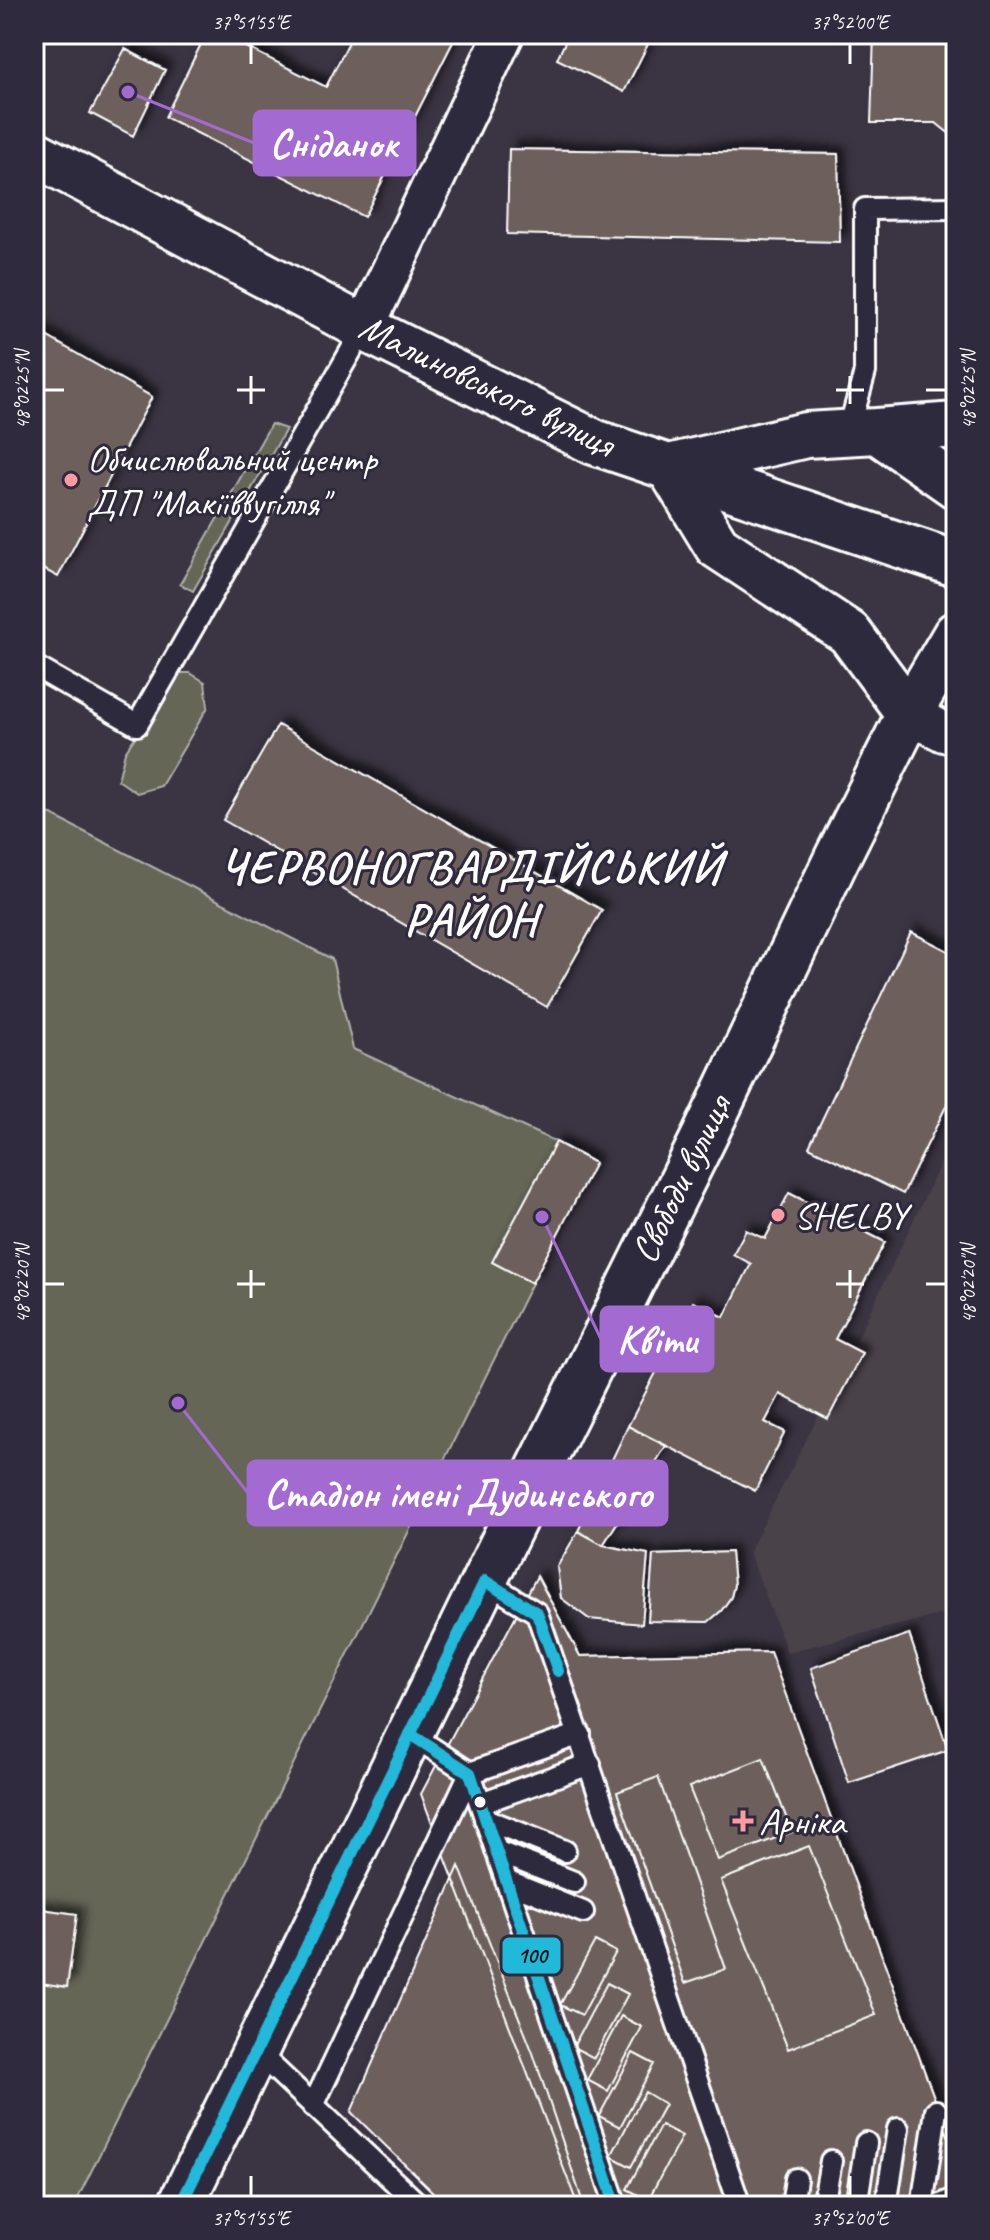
<svg xmlns="http://www.w3.org/2000/svg" width="990" height="2240" font-family="Caveat,sans-serif">
  <style>
    .built { fill: #4a424a }
    .green { fill: #656657; stroke: #b2b2ab; stroke-width: 2 }
    .building { fill: #6d615c; stroke: #fff; stroke-width: 2; filter: url(#shadow) }
    .lines { fill: none; stroke-linecap: round; stroke-linejoin: round }
    .lane-casing { stroke: #fff; stroke-width: 26 }
    .street-casing { stroke: #fff; stroke-width: 44 }
    .secondary-casing { stroke: #fff; stroke-width: 50 }
    .lane { stroke: #2f2a3d; stroke-width: 20 }
    .street { stroke: #2f2a3d; stroke-width: 38 }
    .secondary { stroke: #2f2a3d; stroke-width: 44 }
    .bus-1-casing { stroke: #2f2a3d; stroke-width: 18 }
    .bus-1 { stroke: #20b9da; stroke-width: 12 }
    .ticks { fill: none; stroke: #fff; stroke-width: 3 }
    .poi-dot { fill: #ff9aa2; stroke: #2f2a3d; stroke-width: 3 }
    .bus-dot { fill: #fff; stroke: #2f2a3d; stroke-width: 3 }
    .labels { text-anchor: middle; dominant-baseline: central; stroke-width: 6; stroke-linejoin: round; paint-order: stroke }
    .street-label { font-size: 38px; fill: #fff; stroke: #2f2a3d }
    .poi-label { font-size: 38px; fill: #fff; stroke: #2f2a3d; text-anchor: start }
    .district-label { font-size: 46px; font-weight: bold; letter-spacing: 2px; fill: #fff; stroke: #2f2a3d }
    .leader { fill: none; stroke: #a36bd2; stroke-width: 3 }
    .callout-dot { fill: #a36bd2; stroke: #2f2a3d; stroke-width: 3 }
    .callout { fill: #a36bd2; stroke: #a36bd2; stroke-width: 3 }
    .callout-label { font-size: 40px; text-anchor: middle; font-weight: bold; fill: #fff }
    .line-badge { stroke: #2f2a3d; stroke-width: 3 }
    .pale-badge-label { font-size: 22px; text-anchor: middle; font-weight: bold; fill: #111 }
    .neatline { fill: none; stroke: #fff; stroke-width: 3 }
    .ticks-label { font-size: 20px; text-anchor: middle; fill: #fff }
  </style>
  <defs>
    <filter id="shadow"><feDropShadow dx="7" dy="-7" stdDeviation="4" flood-color="#0009"/></filter>
  </defs>
  <rect width="100%" height="100%" fill="#3b3543"/>
  <filter id="ink" filterUnits="userSpaceOnUse"><feTurbulence type="fractalNoise" baseFrequency=".0125" numOctaves="2"/><feDisplacementMap in="SourceGraphic" scale="16" xChannelSelector="R" yChannelSelector="G"/><feConvolveMatrix kernelMatrix="1 2 1 2 8 2 1 2 1" color-interpolation-filters="sRGB"/></filter>
  <g filter="url(#ink)">
    <path class="built" d="M956,1131v480l-169,41 -38,-100 100,-196z"/>
    <path class="green" d="M271,424l15,5 -93,162 -13,-7z
      M179,673h11l15,9 3,25 -47,79 -24,7 -19,-13 7,-28z
      M34,806l298,153 21,90 203,93 -63,120 39,21 -458,923h-40z"/>
    <path class="building" d="M206,34h14l106,53 27,-53h104l-93,183 -199,-100z
      M569,34h84l-29,58 -67,-33z
      M874,34h82v105l-20,-16h-65z
      M125,49l40,21 -32,66 -43,-23z
      M509,149l329,5 2,88 -333,-8z
      M34,329l118,68 -94,180 -24,-13z
      M278,725l324,185 -55,97 -324,-187z
      M911,932l45,23v131l-53,108 -94,-47z
      M556,1142l39,21 -63,120 -40,-21z
      M789,1193l96,49 -50,97 27,14 -34,66 -48,-25 -15,28 20,10 -30,59 -127,-65 65,-124 31,15 27,-53 -18,-10 13,-24 19,9z
      M628,1426l38,20 -63,99 -25,-14z
      M578,1531l25,14 45,9 -6,70 -53,-5 -28,-21 -4,-31z
      M731,1552l3,33 -3,12 -10,14 -13,11 -60,-1 5,-66z
      M537,1576l43,80 190,-4 186,505v43l-12,6h-366l-157,-412z
      M909,1634l39,116 -99,33 -38,-115z
      M763,1758l29,74 -74,28 -29,-73z
      M658,1777l68,192 -41,14 -68,-191z
      M809,1846l67,169 -88,34 -67,-169z
      M459,1866l74,187 51,153h-137l-96,-94z
      M34,1908l43,6 -10,73 -33,-5z
      M595,1941l21,11 -34,63 -22,-10z
      M607,1983l21,11 -34,64 -21,-11z
      M621,2016l21,11 -34,64 -21,-11z
      M633,2053l21,11 -34,63 -21,-11z
      M645,2092l20,12 -34,63 -20,-11z
      M661,2125l21,11 -34,64 -21,-11z"/>
    <g class="lines">
      <defs>
        <path id="lane" d="M848,433l17,-61v-163l91,-1
          M34,666l103,59 227,-397
          M485,1581l52,32 203,593
          M410,1734l60,39 146,433
          M481,1803l109,-39
          M485,1819l80,32
          M496,1851l78,31
          M506,1881l77,31
          M256,2051l164,155
          M313,2106l157,-333 110,-39
          M792,2206l4,-27
          M823,2206l8,-45
          M856,2206l10,-63
          M886,2206l12,-77
          M922,2206l14,-95
          M939,2206l17,-8"/>
        <path id="street" d="M364,328l140,-294
          M909,714l35,18 12,3"/>
        <path id="secondary" d="M34,153l330,175 230,114 362,122
          M877,431l79,-6
          M669,467l48,79 132,87 60,81
          M669,467l137,-32 71,-4 79,55
          M180,2206l350,-719 175,-352 132,-277 72,-144 47,-80"/>
      </defs>
      <use href="#lane" class="lane-casing"/>
      <use href="#street" class="street-casing"/>
      <use href="#secondary" class="secondary-casing"/>
      <use href="#lane" class="lane"/>
      <use href="#street" class="street"/>
      <use href="#secondary" class="secondary"/>
      <defs>
        <path id="bus-1" d="M410,1734l60,39 146,433
          M180,2206l305,-625 52,32 21,58"/>
      </defs>
      <use href="#bus-1" class="bus-1-casing"/>
      <use href="#bus-1" class="bus-1"/>
    </g>
  </g>
  <path class="ticks" d="M251,44v20M850,44v20M251,376v28M850,376v28M44,390h20M237,390h28M836,390h28M926,390h20M251,1270v28M850,1270v28M44,1284h20M237,1284h28M836,1284h28M926,1284h20M251,2176v20M850,2176v20"/>
  <g class="poi-dot">
    <circle cx="71" cy="480" r="8"/>
    <circle cx="778" cy="1215" r="8"/>
    <path d="M739 1809h8v8h8v8h-8v8h-8v-8h-8v-8h8z"/>
  </g>
  <circle class="bus-dot" cx="480" cy="1802" r="7"/>
  <g class="labels">
    <g class="street-label">
      <text transform="translate(487 385) rotate(26)">Малиновського вулиця</text>
      <text transform="translate(681 1179) rotate(-64)">Свободи вулиця</text>
    </g>
    <g class="poi-label">
      <text x="87" y="458">Обчислювальний центр<tspan x="87" dy="44">ДП "Макіїввугілля"</tspan></text>
      <text x="794" y="1215">SHELBY</text>
      <text x="759" y="1821">Арніка</text>
    </g>
    <g class="district-label">
      <text x="471" y="867">ЧЕРВОНОГВАРДІЙСЬКИЙ<tspan x="471" dy="53">РАЙОН</tspan></text>
    </g>
  </g>
  <path class="leader" d="M128 92L254 143M542 1217L601 1339M178 1403L248 1493"/>
  <g class="callout-dot">
    <circle cx="128" cy="92" r="8"/>
    <circle cx="542" cy="1217" r="8"/>
    <circle cx="178" cy="1403" r="8"/>
  </g>
  <g class="callout">
    <rect x="254" y="111" width="161" height="64" rx="8"/>
    <rect x="601" y="1307" width="112" height="64" rx="8"/>
    <rect x="248" y="1461" width="419" height="64" rx="8"/>
  </g>
  <g class="callout-label">
    <text x="334" y="157">Сніданок</text>
    <text x="657" y="1353">Квіти</text>
    <text x="458" y="1507">Стадіон імені Дудинського</text>
  </g>
  <rect class="line-badge" x="501" y="1936" width="61" height="39" rx="8" fill="#20b9da"/>
  <g class="pale-badge-label">
    <text x="532" y="1963">100</text>
  </g>
  <rect width="990" height="2240" fill="none" stroke="#2f2a3d" stroke-width="88"/>
  <rect x="44" y="44" width="902" height="2152" class="neatline"/>
  <g class="ticks-label">
    <text x="251" y="29">37°51'55"E</text>
    <text x="850" y="29">37°52'00"E</text>
    <text transform="translate(22 390) rotate(-90)" y="7">48°02'25"N</text>
    <text transform="translate(968 390) rotate(-90)" y="7">48°02'25"N</text>
    <text transform="translate(22 1284) rotate(-90)" y="7">48°02'20"N</text>
    <text transform="translate(968 1284) rotate(-90)" y="7">48°02'20"N</text>
    <text x="251" y="2225">37°51'55"E</text>
    <text x="850" y="2225">37°52'00"E</text>
  </g>
</svg>
